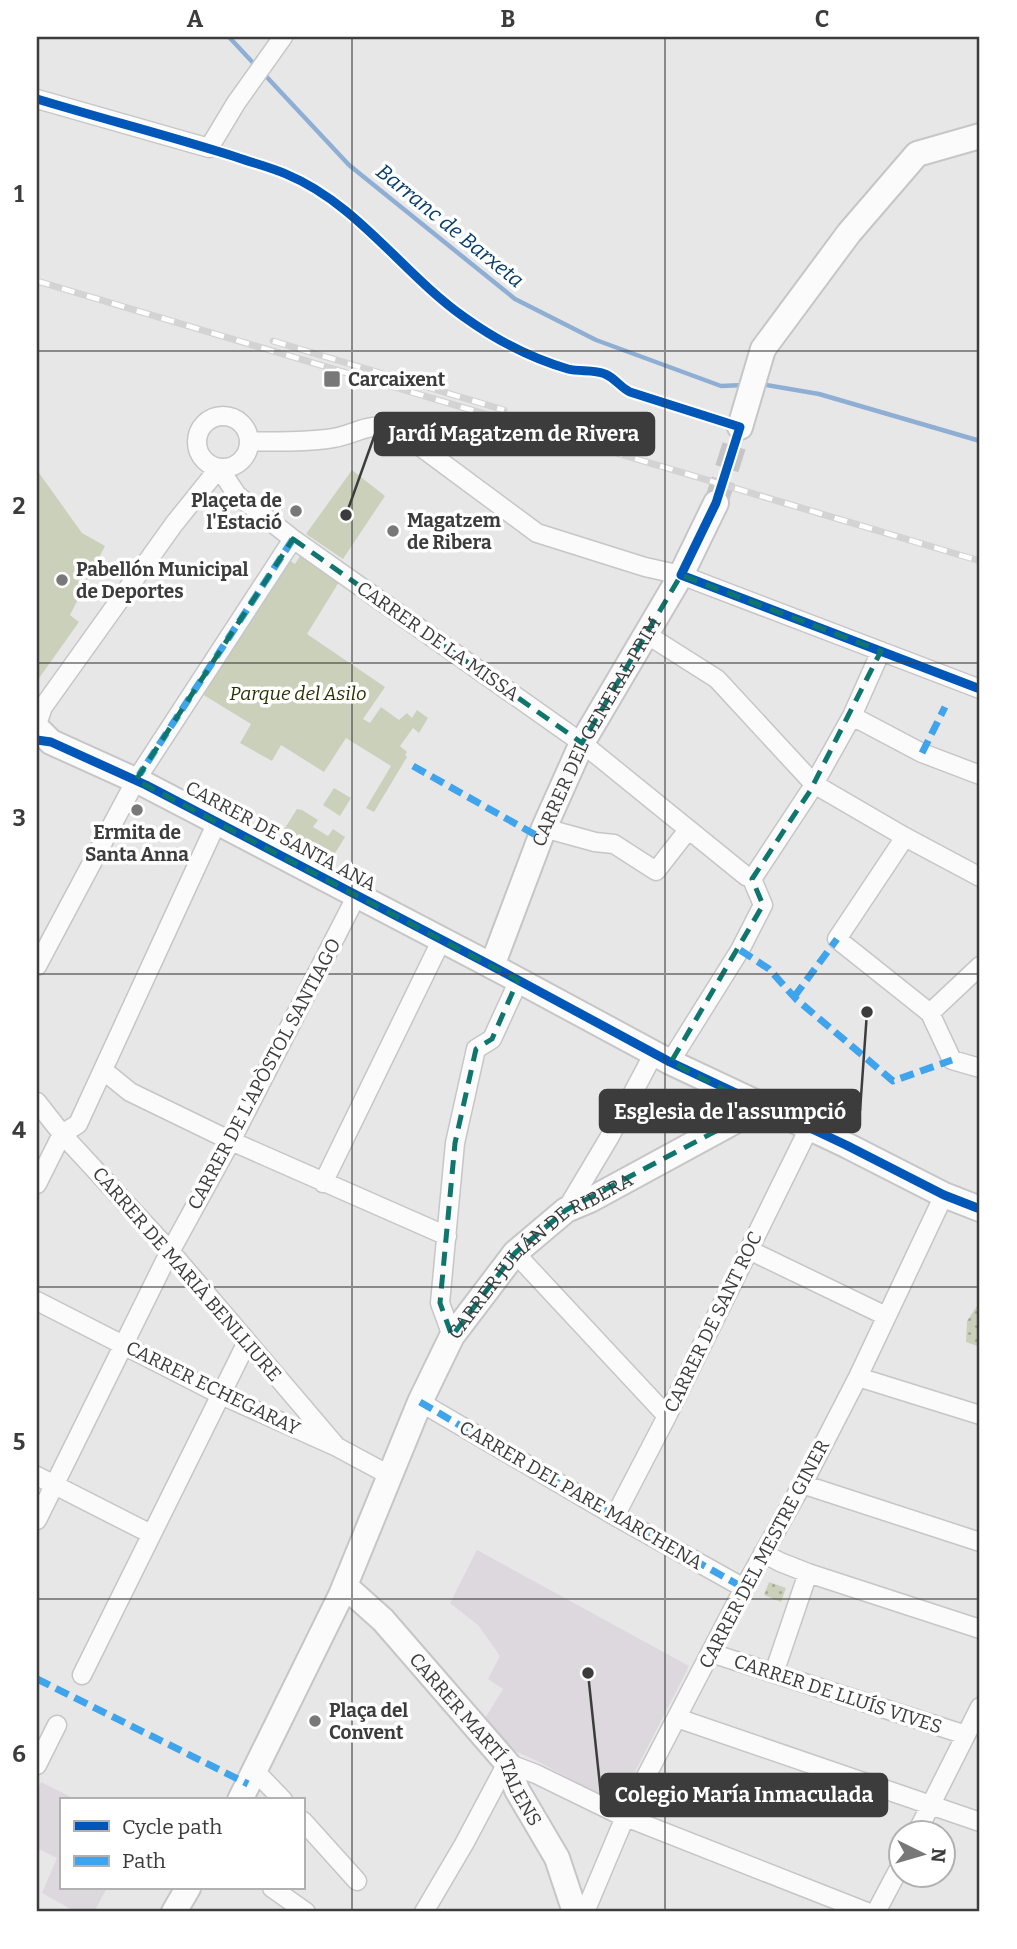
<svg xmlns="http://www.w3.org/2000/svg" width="1017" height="1949" font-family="Bitter,serif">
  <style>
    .built { fill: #dcd8dd }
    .park { fill: url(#park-dots) }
    .garden { fill: #cbd0bb }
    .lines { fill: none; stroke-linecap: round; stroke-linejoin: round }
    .stream { stroke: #8eafd3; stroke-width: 4.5 }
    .secondary-tunnel { stroke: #c6c5c6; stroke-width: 24; stroke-dasharray: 24 12; stroke-linecap: butt }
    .street-casing { stroke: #c6c5c7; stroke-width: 21 }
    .secondary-casing { stroke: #c6c5c7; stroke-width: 28 }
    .street { stroke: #fcfbfc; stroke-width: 18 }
    .secondary { stroke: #fcfbfc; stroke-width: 24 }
    .rail-casing { stroke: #d4d3d4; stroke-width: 7 }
    .rail { stroke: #fff; stroke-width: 4.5; stroke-dasharray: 13; stroke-linecap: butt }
    .quiet { stroke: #3fa4ec; stroke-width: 7; stroke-dasharray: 14 7; stroke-linecap: butt }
    .cycleway-casing { stroke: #fff; stroke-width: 13 }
    .cycleway { stroke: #0057b8; stroke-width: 9 }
    .marked { fill: none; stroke: #0f766e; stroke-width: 5; stroke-dasharray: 14 9; stroke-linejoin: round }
    .grid { fill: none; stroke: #3d3c3d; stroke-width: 2; stroke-opacity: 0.55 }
    .poi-dot { fill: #797879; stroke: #fff; stroke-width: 2.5 }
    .labels { text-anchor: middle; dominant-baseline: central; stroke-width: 7; stroke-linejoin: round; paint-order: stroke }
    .poi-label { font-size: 19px; font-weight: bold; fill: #3d3c3d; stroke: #fff; text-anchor: start }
    .street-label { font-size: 19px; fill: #3d3c3d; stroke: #fff }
    .park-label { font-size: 19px; font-style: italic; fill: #2b3400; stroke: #fff }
    .water-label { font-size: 21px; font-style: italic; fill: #073d6d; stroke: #fff }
    .leader { fill: none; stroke: #3d3c3d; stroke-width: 2.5 }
    .callout-dot { fill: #3d3c3d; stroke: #fff; stroke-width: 2.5 }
    .callout { fill: #3d3c3d; stroke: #3d3c3d; stroke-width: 2.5 }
    .callout-label { font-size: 21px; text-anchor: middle; font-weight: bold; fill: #fff }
    .neatline { fill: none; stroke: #3d3c3d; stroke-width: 2.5 }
    .grid-label { font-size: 23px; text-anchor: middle; font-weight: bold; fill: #3d3c3d }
  </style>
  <defs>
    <pattern id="park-dots" width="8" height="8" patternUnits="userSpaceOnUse" patternTransform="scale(1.75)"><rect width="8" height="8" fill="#cbd0bb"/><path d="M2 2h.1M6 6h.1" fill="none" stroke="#a6aa99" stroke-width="1.8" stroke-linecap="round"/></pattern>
  </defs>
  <rect width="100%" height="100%" fill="#e8e7e8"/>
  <path class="built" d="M477,1550l212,116 -71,139 -79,-43 -35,-16 -20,-26 19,-31 -15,-10 12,-23 -22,-31 -28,-22z
    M41,1782l36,18h-16v88h46l-13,24h-18l-34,-19 15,-35 -20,-10v-57z"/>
  <path class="park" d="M979,1303h1v44l-14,-5 1,-21z
    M769,1582l17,6 -5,14 -17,-7z"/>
  <path class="garden" d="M37,470l45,63 23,13 -35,69 9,7 -42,59z
    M352,470l33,26 -42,63 -37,-25z
    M300,556l39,26 -32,52 78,53 -22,32 7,4 11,-16 18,13 8,-7 5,5 5,-8 11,8 -9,15 -6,-5 -13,18 7,6 -2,3 2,2 -33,55 -8,-4 25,-42 -45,-28 -22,34 -43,-27 -9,16 -32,-18 11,-19 -49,-30 85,-135 8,5z
    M334,788l17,10 -11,18 -17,-11z
    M297,809l5,1 16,10 -5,7 15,9 5,-7 12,8 -19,31 -50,-26z"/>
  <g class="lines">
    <path class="stream" d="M229,37l28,30
      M263,73l86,92 166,134 81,41 125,46 23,-1
      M760,384l59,10 161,47"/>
    <path class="secondary-tunnel" d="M716,503l24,-76"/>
    <defs>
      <path id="street" d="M37,99l172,49 27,-45 47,-66
        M197 442a26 26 0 1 1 52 0a26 26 0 1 1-52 0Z
        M249,441c26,1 52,1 78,-2 30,-3 38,-19 71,-9l139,103 108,34 36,8 299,114
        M223,469l2,8 12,18 56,44 289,204 164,133 6,3
        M646,634l71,45 97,105 91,53 75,40
        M852,716l70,37 58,22
        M37,724l6,-17 131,-183 45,-56
        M544,828l51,14 19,2 42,27 32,-41
        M905,837l-68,102 93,74 22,47 28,8
        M752,879l58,-88 42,-75 29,-65
        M37,966l99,-186 157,-241
        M930,1013l50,-47
        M670,1062l70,-112 23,-45 -11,-26
        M103,1070l27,22 101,49 216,95
        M37,1102l25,32 108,117 167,196
        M323,1183l119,-244
        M37,1184l25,-50 16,-10 139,-302
        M566,1210l43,-72 45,-85
        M749,1250l137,66
        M515,1253l152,163
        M37,1301l184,94 116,52 52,28
        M452,1336l-12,-33 15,-160 21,-94 16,-10 27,-59
        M858,1377l122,38
        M420,1402l195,114 129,72
        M37,1476l114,58
        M802,1484l178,58
        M615,1516l52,-100 142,-288
        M37,1520l128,-259 66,-120 126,-246
        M763,1553l17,9 28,11 172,56
        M711,1653l255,82
        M774,1673l34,-100
        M82,1675l165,-333
        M677,1718l303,104
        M37,1765l20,-40
        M255,1771l28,29
        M303,1821l54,60
        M916,1834l64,-127
        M272,1888l34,24
        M424,1912l40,-68 43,-81 29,11 82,40 249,98
        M585,1912l40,-95 119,-229 64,-114 50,-97 86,-182
        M876,1912l26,-49"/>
      <g id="secondary">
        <path d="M740,427l23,-78 86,-116 68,-79 63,-18"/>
        <path d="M37,728l14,14 95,43 346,181 178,96 176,83 98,50 36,14"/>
        <path id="s1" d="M492,966l52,-138 38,-85 99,-168 35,-72"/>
        <path id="s2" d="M345,1586l38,34 124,143 10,27 40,68 18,54"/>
        <path id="s3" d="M240,1800l101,-205 79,-193 32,-66 63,-83 51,-43 24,-10 149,-81 28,-10"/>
        <path d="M174,1912l14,-24"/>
      </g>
    </defs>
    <use href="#street" class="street-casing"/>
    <use href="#secondary" class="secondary-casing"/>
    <use href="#street" class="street"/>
    <use href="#secondary" class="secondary"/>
    <defs>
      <path id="rail" d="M37,281l943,280
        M273,341l231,69"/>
    </defs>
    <use href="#rail" class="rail-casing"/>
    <use href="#rail" class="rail"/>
    <path class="quiet" d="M922,753l23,-46
      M413,766l128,72
      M136,780l157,-241
      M740,950l29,19 27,30 97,82 59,-21
      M794,997l43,-58
      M420,1402l195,114 129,72
      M37,1679l211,105"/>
    <defs>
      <path id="cycleway" d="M37,99c66,20 133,37 199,58 17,6 34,10 50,17 72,30 116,99 178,143 32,23 66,41 104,52 12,3 26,0 37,5 10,4 16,14 25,18l110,35 -24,76 -35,72 299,114
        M37,740l14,2 95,43 346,181 178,96 176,83 98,50 36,14"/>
    </defs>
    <use href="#cycleway" class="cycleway-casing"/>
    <use href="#cycleway" class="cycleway"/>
  </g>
  <path class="marked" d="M293,539l289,204 99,-168 200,76 -71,140 -58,88 11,26 -92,157 56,29 14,15 -2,13 -173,91 -51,43 -63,83 -12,-33 15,-160 21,-94 16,-10 26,-59 -382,-200z"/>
  <path class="grid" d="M352,37v1875M665,37v1875M37,351h943M37,663h943M37,974h943M37,1287h943M37,1599h943"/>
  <g class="poi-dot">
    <rect x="323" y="370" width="18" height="18" rx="3.5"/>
    <circle cx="296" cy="511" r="7"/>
    <circle cx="393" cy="531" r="7"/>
    <circle cx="62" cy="580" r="7"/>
    <circle cx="137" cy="810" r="7"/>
    <circle cx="315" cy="1721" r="7"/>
  </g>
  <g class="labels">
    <g class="poi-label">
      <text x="348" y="379">Carcaixent</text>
      <text x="282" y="500" text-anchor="end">Plaçeta de<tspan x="282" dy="22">l'Estació</tspan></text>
      <text x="407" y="520">Magatzem<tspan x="407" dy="22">de Ribera</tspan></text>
      <text x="76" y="569">Pabellón Municipal<tspan x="76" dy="22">de Deportes</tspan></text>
      <text x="137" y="832" text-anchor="middle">Ermita de<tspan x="137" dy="22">Santa Anna</tspan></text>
      <text x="329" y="1710">Plaça del<tspan x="329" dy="22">Convent</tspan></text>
    </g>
    <g class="street-label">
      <text transform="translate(438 641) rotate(35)">CARRER DE LA MISSA</text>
      <text stroke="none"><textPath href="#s1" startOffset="257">CARRER DEL GENERAL PRIM</textPath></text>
      <text transform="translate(281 836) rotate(28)">CARRER DE SANTA ANA</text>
      <text transform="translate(264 1074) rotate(-62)">CARRER DE L'APÒSTOL SANTIAGO</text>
      <text stroke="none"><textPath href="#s3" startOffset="632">CARRER JULIÁN DE RIBERA</textPath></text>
      <text transform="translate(187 1274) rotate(49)">CARRER DE MARIÀ BENLLIURE</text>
      <text transform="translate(713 1322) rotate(-64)">CARRER DE SANT ROC</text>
      <text transform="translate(213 1388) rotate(26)">CARRER ECHEGARAY</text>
      <text transform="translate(581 1495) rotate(30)">CARRER DEL PARE MARCHENA</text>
      <text transform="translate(764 1554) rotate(-62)">CARRER DEL MESTRE GINER</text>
      <text transform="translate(838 1694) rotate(18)">CARRER DE LLUÍS VIVES</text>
      <text stroke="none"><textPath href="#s2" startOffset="203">CARRER MARTÍ TALENS</textPath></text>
    </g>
    <g class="park-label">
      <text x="298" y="693">Parque del Asilo</text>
    </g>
    <g class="water-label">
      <text transform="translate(450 226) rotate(39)">Barranc de Barxeta</text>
    </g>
  </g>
  <path class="leader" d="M346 515L375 434M867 1012L860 1111M588 1673L601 1795"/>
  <g class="callout-dot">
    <circle cx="346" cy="515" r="7"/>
    <circle cx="867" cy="1012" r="7"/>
    <circle cx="588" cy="1673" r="7"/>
  </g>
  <g class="callout">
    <rect x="375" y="413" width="279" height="42" rx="7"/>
    <rect x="600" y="1090" width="260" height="42" rx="7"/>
    <rect x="601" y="1774" width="286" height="42" rx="7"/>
  </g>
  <g class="callout-label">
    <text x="514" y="441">Jardí Magatzem de Rivera</text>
    <text x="730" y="1119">Esglesia de l'assumpció</text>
    <text x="744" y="1802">Colegio María Inmaculada</text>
  </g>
  <rect width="1017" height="1949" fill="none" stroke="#ffffff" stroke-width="77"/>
  <rect x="60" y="1798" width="245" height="91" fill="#ffffff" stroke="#b1b1b1" stroke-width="2"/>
  <rect x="74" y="1821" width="35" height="10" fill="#0057b8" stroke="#b1b1b1" stroke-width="2"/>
  <text x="122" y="1834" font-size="21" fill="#3d3c3d">Cycle path</text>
  <rect x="74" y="1856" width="35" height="10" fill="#3fa4ec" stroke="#b1b1b1" stroke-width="2"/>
  <text x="122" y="1868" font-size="21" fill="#3d3c3d">Path</text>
  <g transform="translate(922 1854) rotate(95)"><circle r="33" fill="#ffffff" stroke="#b1b1b1" stroke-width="2"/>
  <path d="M0-5L12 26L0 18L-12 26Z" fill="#797879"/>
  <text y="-10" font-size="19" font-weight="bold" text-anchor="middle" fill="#3d3c3d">N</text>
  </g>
  <rect x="38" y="38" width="940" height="1872" class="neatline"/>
  <g class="grid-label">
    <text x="195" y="27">A</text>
    <text x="508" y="27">B</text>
    <text x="822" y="27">C</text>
    <text x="19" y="202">1</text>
    <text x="19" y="514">2</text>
    <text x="19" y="826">3</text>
    <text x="19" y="1138">4</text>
    <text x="19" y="1450">5</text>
    <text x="19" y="1762">6</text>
  </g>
</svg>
